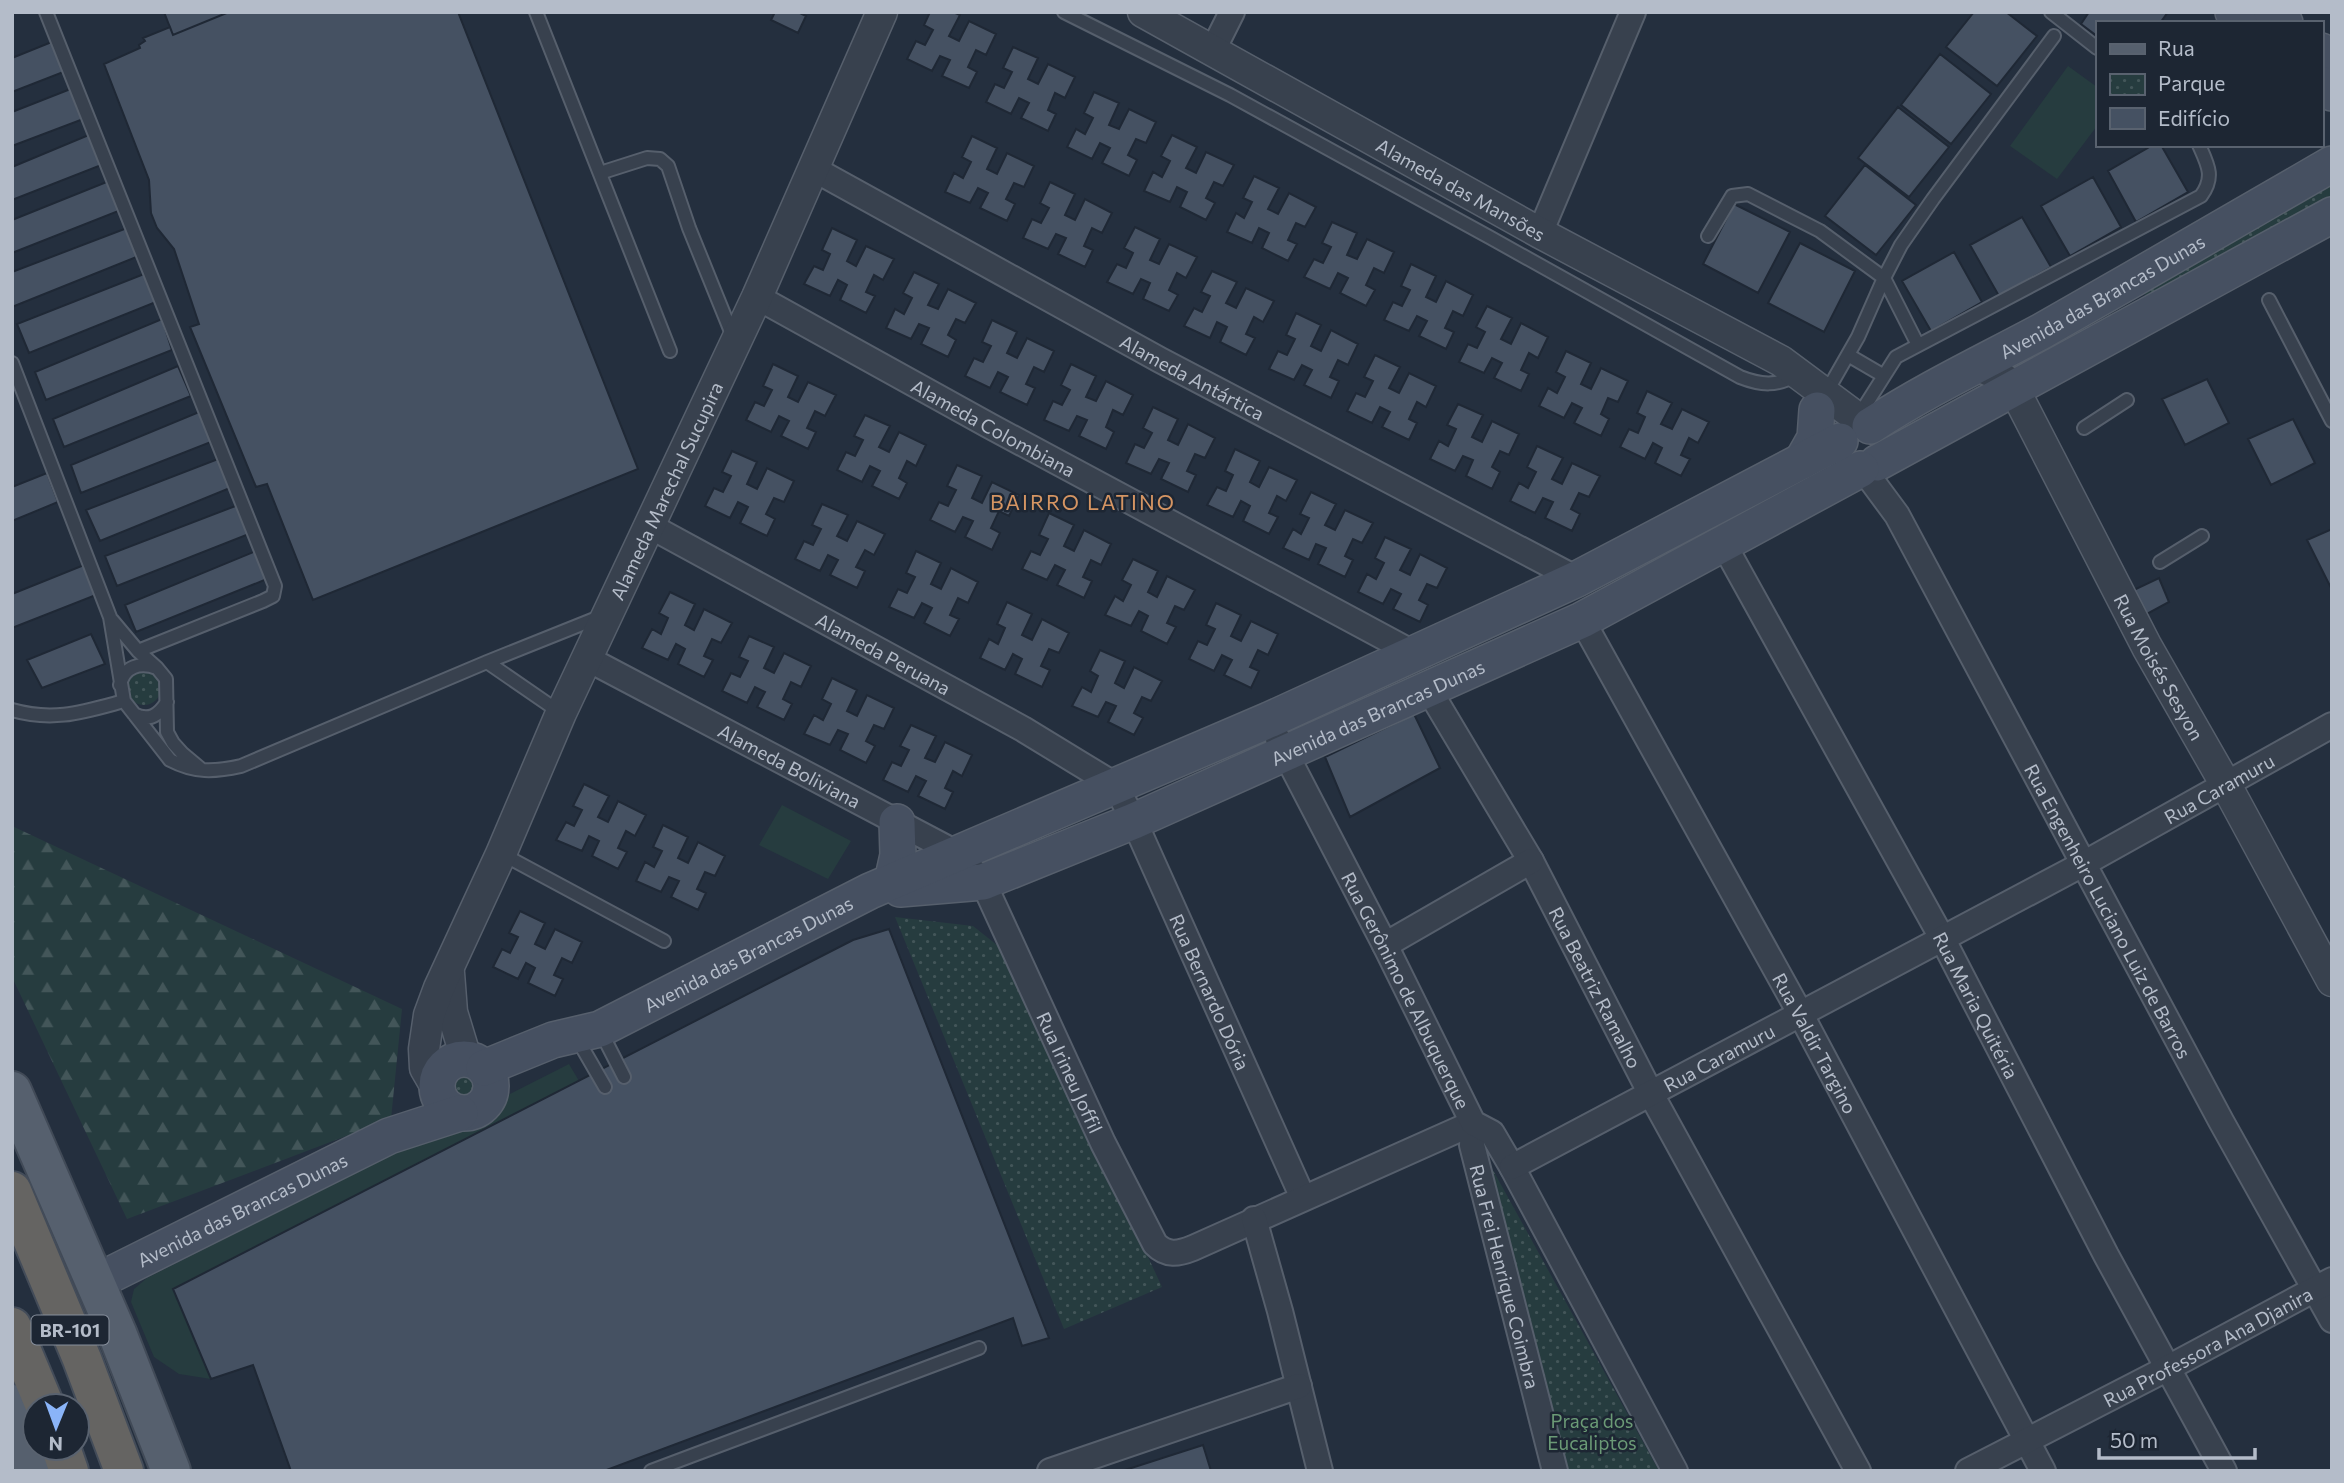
<svg xmlns="http://www.w3.org/2000/svg" width="2344" height="1483" font-family="Commissioner,sans-serif">
  <style>
    .grass { fill: #263c3f }
    .forest { fill: url(#forest-firs) }
    .park { fill: url(#park-dots) }
    .building { fill: #455162; stroke: #1f2835; stroke-width: 2 }
    .lines { fill: none; stroke-linecap: round; stroke-linejoin: round }
    .service-casing { stroke: #565f6c; stroke-width: 16 }
    .minor-casing { stroke: #565f6c; stroke-width: 28 }
    .tertiary-casing { stroke: #565f6c; stroke-width: 33 }
    .secondary-casing { stroke: #565f6c; stroke-width: 38 }
    .primary-casing { stroke: #414a57; stroke-width: 42 }
    .trunk-casing { stroke: #434c59; stroke-width: 42 }
    .service { stroke: #38414e; stroke-width: 12 }
    .minor { stroke: #38414e; stroke-width: 24 }
    .tertiary { stroke: #38414e; stroke-width: 30 }
    .secondary { stroke: #465061; stroke-width: 35 }
    .primary { stroke: #56606e; stroke-width: 38 }
    .trunk { stroke: #656462; stroke-width: 38 }
    .labels { text-anchor: middle; dominant-baseline: central; stroke-width: 5; stroke-linejoin: round; paint-order: stroke }
    .shield { fill: #1d2633; stroke: #878f9c; stroke-width: 2 }
    .shield-label { font-size: 18px; font-weight: bold; fill: #b4bcc9 }
    .street-label { font-size: 19px; fill: #b4bcc9; stroke: #1d2633 }
    .park-label { font-size: 19px; fill: #6b9a76; stroke: #1d2633 }
    .neighbourhood-label { font-size: 21px; letter-spacing: 2px; fill: #d59563; stroke: #1d2633 }
  </style>
  <defs>
    <pattern id="forest-firs" width="22" height="20" patternUnits="userSpaceOnUse" patternTransform="scale(1.75)"><rect width="22" height="20" fill="#263c3f"/><path d="M5 1l3.5 6h-7zM16 11l3.5 6h-7z" fill="#435659"/></pattern>
    <pattern id="park-dots" width="8" height="8" patternUnits="userSpaceOnUse" patternTransform="scale(1.75)"><rect width="8" height="8" fill="#263c3f"/><path d="M2 2h.1M6 6h.1" fill="none" stroke="#435659" stroke-width="1.8" stroke-linecap="round"/></pattern>
  </defs>
  <rect width="100%" height="100%" fill="#242f3e"/>
  <path class="grass" d="M2068,66l29,21v39l-40,53 -47,-33z
    M782,805l69,36 -23,38 -69,-34z
    M569,1064l10,17 -406,208 38,90 -32,-5 -25,-17 -23,-55 3,-13 13,-11z"/>
  <path class="forest" d="M12,826l390,183 -11,110 -264,100 -115,-242z"/>
  <path class="park" d="M2332,182v24l-182,98 -7,-13z
    M127 688a17 17 0 1 1 34 0a17 17 0 1 1-34 0Z
    M895,917l78,9 34,27 155,334 -98,42z
    M461,1066l22,15 -2,14 -11,9 -20,-5c-10,-14 -4,-28 11,-33z
    M1478,1143l181,328h-97z"/>
  <path class="building" d="M164,12h65l-56,23z
    M229,12h229l180,457 -325,131 -46,-116 -11,3 -66,-160 9,-3 -25,-75 -17,-21 -6,-15 -2,-33 -45,-116 36,-16 -1,-3 6,-4 -2,-3 27,-11 3,8z
    M775,12h23l8,4 -8,17 -27,-13z
    M930,12h23l7,3 -11,21 10,5 10,-20 27,13 -10,21 -10,-5 -8,17 9,5 -8,16 -27,-12 8,-16 -10,-4 -8,15 -25,-12 9,-18 9,4 8,-15 -9,-5z
    M1974,12h32l31,24 -40,50 -51,-39z
    M2089,12h79l-8,11h-63v13l-16,-12z
    M54,41l12,30 -54,21v-34z
    M1013,47l25,11 -10,21 10,5 10,-20 27,13 -10,21 -10,-5 -7,17 8,4 -8,17 -27,-13 8,-15 -10,-5 -8,16 -25,-12 9,-18 9,4 8,-16 -9,-4z
    M1940,54l51,40 -40,50 -50,-39z
    M73,88l13,30 -74,28v-34z
    M1094,92l25,11 -10,22 10,4 10,-20 27,13 -10,21 -10,-4 -8,16 9,5 -8,16 -27,-13 8,-15 -10,-5 -8,16 -25,-12 9,-18 9,5 8,-16 -9,-5z
    M1898,107l51,40 -40,50 -51,-39z
    M91,134l13,30 -92,36v-33z
    M1172,135l25,12 -11,21 10,5 10,-21 28,13 -11,21 -9,-4 -8,16 9,5 -9,17 -26,-13 7,-15 -10,-5 -7,15 -26,-11 9,-19 9,5 8,-16 -9,-5z
    M972,136l25,12 -10,21 10,5 10,-21 27,13 -10,21 -10,-4 -8,16 9,5 -8,17 -27,-13 8,-15 -10,-5 -8,15 -25,-11 9,-19 9,5 8,-16 -9,-5z
    M2153,145h8l27,47 -52,30 -28,-51z
    M1865,165l51,40 -40,50 -51,-39z
    M1254,176l25,12 -11,21 10,5 11,-21 27,14 -11,20 -9,-4 -8,17 9,4 -9,17 -26,-13 7,-15 -10,-5 -7,15 -25,-11 9,-19 8,5 8,-16 -9,-4z
    M2093,177l28,50 -51,29 -29,-50z
    M109,181l12,29 -109,43v-33z
    M1050,182l25,12 -10,21 10,5 10,-21 27,14 -10,20 -10,-5 -8,18 9,4 -8,17 -27,-13 8,-16 -10,-4 -8,15 -25,-11 9,-19 9,4 8,-15 -9,-5z
    M1734,204l56,28 -32,61 -55,-29z
    M2022,217l29,50 -52,29 -29,-51z
    M1332,222l25,11 -10,22 10,4 10,-20 27,13 -10,21 -10,-5 -8,17 9,5 -9,16 -26,-13 8,-15 -10,-5 -8,16 -26,-12 10,-18 9,4 8,-16 -9,-4z
    M1135,227l25,12 -10,21 9,4 10,-20 28,13 -11,21 -9,-5 -8,17 9,5 -9,16 -26,-12 7,-16 -9,-4 -8,15 -26,-12 10,-18 9,4 7,-15 -9,-5z
    M127,228l12,28 -127,51v-35z
    M832,228l25,12 -10,21 9,5 10,-20 28,13 -11,21 -9,-5 -8,17 9,4 -9,17 -26,-13 7,-15 -9,-5 -8,16 -26,-12 10,-18 9,4 7,-16 -8,-4z
    M1800,243l55,28 -31,61 -56,-29z
    M1954,252l28,50 -51,29 -29,-50z
    M1411,264l25,12 -10,21 10,5 10,-21 27,14 -10,21 -10,-5 -8,17 9,4 -8,17 -27,-13 8,-15 -10,-5 -8,15 -25,-11 9,-18 9,4 8,-16 -9,-4z
    M1212,271l25,11 -11,21 10,5 10,-20 28,13 -11,21 -9,-5 -8,17 9,4 -9,17 -26,-13 7,-15 -10,-5 -7,16 -26,-12 10,-18 8,4 8,-16 -9,-4z
    M914,272l25,12 -11,21 10,4 10,-20 28,14 -11,20 -9,-4 -8,16 8,5 -8,17 -27,-13 8,-16 -10,-4 -8,15 -25,-11 9,-19 9,5 8,-16 -9,-5z
    M144,274l12,28 -127,51 -12,-29z
    M1487,306l25,12 -11,21 10,5 10,-21 27,14 -10,21 -9,-5 -8,17 8,4 -8,17 -27,-13 8,-15 -10,-5 -8,15 -25,-11 9,-18 9,4 8,-16 -9,-5z
    M1296,313l25,12 -10,21 10,5 10,-21 27,14 -10,21 -10,-5 -8,17 9,4 -8,17 -27,-13 8,-15 -10,-5 -8,15 -25,-11 9,-18 9,4 8,-16 -9,-4z
    M162,319l10,31 -126,50 -11,-28z
    M992,320l25,12 -10,21 10,5 10,-20 27,13 -10,21 -10,-5 -8,17 9,4 -8,17 -27,-13 8,-15 -10,-5 -8,16 -25,-12 9,-18 9,4 8,-16 -9,-4z
    M1566,351l25,12 -10,21 10,5 10,-21 27,13 -10,21 -10,-4 -7,16 8,5 -8,17 -27,-13 8,-15 -10,-5 -8,15 -25,-12 9,-18 9,5 8,-16 -9,-5z
    M1375,355l25,12 -11,21 10,5 10,-20 27,13 -10,21 -9,-5 -8,17 8,4 -8,17 -27,-13 8,-15 -10,-5 -8,16 -25,-12 9,-18 9,4 8,-16 -9,-4z
    M773,364l25,12 -10,21 10,5 10,-20 28,13 -11,21 -10,-5 -8,17 9,4 -8,17 -27,-13 8,-15 -10,-5 -8,16 -25,-12 9,-18 9,4 8,-16 -9,-4z
    M1071,364l25,12 -10,21 10,4 10,-20 27,14 -10,20 -10,-5 -7,17 8,5 -8,17 -27,-13 8,-16 -10,-4 -8,15 -25,-11 9,-19 9,4 8,-15 -9,-5z
    M178,366l13,30 -127,51 -11,-28z
    M2207,379l22,44 -44,22 -23,-46z
    M1647,391l25,12 -11,21 11,5 10,-20 27,13 -11,21 -9,-5 -8,17 9,4 -9,17 -26,-13 7,-15 -9,-5 -8,16 -25,-12 9,-18 9,4 7,-16 -8,-4z
    M1458,404l25,11 -11,22 10,5 10,-21 27,13 -10,21 -9,-4 -8,16 8,5 -8,17 -26,-13 7,-16 -10,-4 -8,15 -25,-12 9,-18 9,5 8,-17 -9,-4z
    M1153,407l25,12 -10,21 10,5 10,-21 27,14 -10,20 -10,-4 -8,17 9,4 -8,17 -27,-13 8,-16 -10,-4 -8,15 -25,-11 9,-19 9,4 8,-15 -9,-5z
    M199,412l12,30 -130,51 -10,-28z
    M865,415l25,11 -11,21 10,5 10,-20 27,13 -10,21 -9,-5 -8,17 8,5 -8,16 -27,-13 8,-15 -10,-5 -8,16 -25,-12 9,-18 9,4 8,-16 -9,-4z
    M2293,419l22,44 -44,22 -23,-46z
    M1537,446l26,12 -11,21 10,5 10,-21 28,13 -11,21 -10,-4 -8,16 9,5 -8,17 -27,-13 8,-16 -10,-4 -8,15 -25,-12 9,-18 9,5 8,-16 -9,-5z
    M1235,449l25,12 -10,21 9,5 10,-20 28,13 -11,21 -9,-5 -8,17 9,4 -9,17 -26,-13 7,-15 -9,-5 -8,16 -26,-12 10,-18 9,4 7,-16 -8,-4z
    M732,451l25,11 -10,22 10,5 10,-21 27,13 -10,21 -10,-4 -8,16 9,5 -8,17 -27,-13 8,-16 -10,-5 -8,16 -25,-12 9,-18 9,4 8,-16 -9,-4z
    M218,459l12,29 -130,53 -14,-31z
    M957,465l25,11 -10,22 10,5 10,-21 27,13 -10,21 -10,-5 -8,17 9,5 -8,17 -27,-13 8,-16 -10,-4 -8,15 -25,-12 9,-18 9,4 8,-16 -9,-4z
    M47,473l11,29 -46,19v-34z
    M1311,492l25,12 -11,21 10,5 10,-20 28,13 -11,20 -9,-4 -8,17 8,4 -8,17 -27,-13 8,-16 -10,-4 -7,16 -26,-12 10,-19 8,5 8,-16 -9,-4z
    M822,504l26,11 -11,21 10,5 10,-20 28,13 -11,21 -9,-5 -9,17 9,4 -8,17 -27,-13 8,-15 -10,-5 -8,16 -25,-12 9,-18 9,4 8,-16 -9,-4z
    M238,505l11,29 -132,52 -12,-30z
    M1049,513l25,12 -10,21 10,5 10,-21 27,14 -10,21 -10,-5 -8,17 9,4 -8,17 -27,-13 8,-15 -10,-5 -8,15 -25,-11 9,-18 9,4 8,-16 -9,-4z
    M2332,529v56l-2,1 -23,-46z
    M1385,537l26,12 -11,21 10,5 10,-21 27,14 -10,20 -10,-4 -8,16 9,5 -8,17 -27,-13 8,-15 -10,-5 -8,15 -25,-12 9,-18 9,5 8,-16 -9,-5z
    M256,551l11,28 -131,53 -11,-27z
    M916,551l25,12 -10,21 10,5 10,-21 27,14 -10,21 -10,-5 -8,17 9,4 -9,17 -26,-13 8,-15 -10,-5 -8,15 -25,-11 9,-18 9,4 8,-16 -9,-4z
    M1133,559l25,12 -10,21 9,5 10,-21 28,14 -11,20 -9,-4 -8,17 9,4 -9,17 -26,-13 7,-15 -9,-5 -8,15 -26,-11 10,-19 8,5 8,-16 -9,-5z
    M84,565l12,30 -84,33v-34z
    M2159,578l10,24 -35,19 -13,-25z
    M670,592l25,12 -10,21 9,5 10,-21 28,14 -11,20 -9,-4 -8,17 9,4 -9,17 -26,-13 7,-15 -9,-5 -8,16 -26,-12 10,-19 9,5 7,-16 -9,-5z
    M1007,602l25,12 -10,21 10,5 10,-21 27,14 -10,20 -10,-4 -8,17 9,4 -8,17 -27,-13 7,-15 -9,-5 -8,16 -25,-12 9,-19 9,5 7,-16 -8,-4z
    M1216,603l25,12 -10,21 10,5 10,-20 27,13 -10,21 -10,-5 -8,17 9,4 -8,17 -27,-13 8,-15 -10,-5 -8,16 -25,-12 9,-18 9,4 8,-16 -9,-4z
    M91,634l14,30 -63,24 -15,-28z
    M749,636l25,11 -10,21 10,5 10,-20 27,13 -10,21 -10,-5 -8,17 9,5 -8,16 -27,-13 8,-15 -10,-5 -8,16 -25,-12 9,-18 9,4 8,-16 -9,-4z
    M1100,650l25,11 -10,22 9,5 10,-21 28,14 -11,20 -9,-4 -8,16 9,5 -9,17 -26,-13 8,-16 -10,-4 -8,15 -26,-11 10,-19 9,5 7,-16 -8,-5z
    M832,678l25,12 -10,21 10,5 10,-21 27,13 -10,21 -10,-4 -8,16 9,5 -9,17 -26,-13 8,-16 -10,-4 -8,15 -26,-11 10,-19 9,5 8,-16 -9,-5z
    M1414,714l26,54 -90,49 -25,-60z
    M911,725l25,11 -11,22 10,4 10,-20 27,13 -10,21 -9,-5 -8,17 8,4 -8,17 -27,-13 8,-15 -10,-5 -8,16 -25,-12 9,-18 9,4 8,-16 -9,-4z
    M584,784l25,12 -11,21 10,5 10,-21 28,14 -11,21 -9,-5 -8,17 9,4 -9,17 -26,-13 7,-15 -10,-5 -7,15 -26,-11 10,-18 8,4 8,-16 -9,-4z
    M663,825l25,12 -10,21 10,5 10,-21 27,14 -10,20 -10,-4 -8,17 9,4 -8,17 -27,-13 8,-16 -10,-4 -8,15 -25,-11 9,-19 9,5 8,-16 -9,-4z
    M520,911l25,12 -10,21 10,5 10,-20 27,13 -10,21 -10,-5 -8,17 9,4 -8,17 -27,-13 7,-15 -9,-5 -8,16 -25,-12 9,-18 8,4 8,-16 -9,-4z
    M889,929l160,409 -27,8 -9,-28 -409,153h-313l-38,-106 -42,14 -38,-90 680,-349z
    M1203,1445l8,26h-89z"/>
  <g class="lines">
    <defs>
      <path id="service" d="M46,12l229,574 -2,10 -10,5 -125,50
        M536,12l134,339
        M1064,12l166,83 261,143 249,139c20,8 38,10 57,-3
        M2051,12l46,36
        M600,173l47,-15 13,1 8,7 21,62 45,111
        M1708,236l24,-40 16,-2 72,37 64,47 34,67
        M2269,300l63,121
        M1848,355l36,21
        M12,363l98,254 14,84 46,59c25,13 44,12 71,6l246,-104 115,-46
        M1826,393l32,-56 26,-59 17,-33 32,-46 121,-163
        M1858,417l38,-60 305,-161c14,-19 7,-31 -2,-51
        M2084,428l43,-28
        M2160,562l42,-26
        M112,620l26,31 19,17 9,11 1,53 6,11 9,10 19,16
        M487,662l74,51
        M120,685c4,-19 20,-23 37,-17
        M12,710c42,12 71,2 112,-9
        M134,714c15,8 25,1 33,-12
        M502,854l162,87
        M600,1030l24,47
        M579,1042l26,45
        M651,1471l328,-123"/>
      <g id="minor">
        <path d="M1212,52l20,-40"/>
        <path id="s1" d="M812,168l348,192 417,219"/>
        <path d="M1540,233l93,-221"/>
        <path id="s2" d="M757,297l233,129 425,228"/>
        <path id="s3" d="M1863,469l34,46 324,606 111,199"/>
        <path id="s4" d="M650,526l373,203 54,33 38,23 19,36 169,377"/>
        <path id="s5" d="M1723,543l219,395 164,317 118,216"/>
        <path id="s6" d="M1582,620l218,393 243,458"/>
        <path id="s7" d="M588,659l370,195 25,28 120,261 52,101c12,12 23,10 38,4l280,-125 -1,22 83,326"/>
        <path id="s8" d="M1429,690l102,171 120,233 207,377"/>
        <path id="s9" d="M1278,739l107,206 88,178 19,10 20,34 163,304"/>
        <path d="M1385,945l146,-84"/>
        <path id="s10" d="M1512,1167l571,-303 249,-139"/>
        <path d="M1254,1219l26,92 40,160"/>
        <path d="M1050,1471l249,-85"/>
        <path id="s11" d="M1968,1471l200,-103 164,-88"/>
      </g>
      <g id="tertiary">
        <path id="s12" d="M1143,12l397,221 241,128 86,64"/>
        <path id="s13" d="M1978,366c15,6 26,10 36,23l133,258 79,138 106,196"/>
        <path d="M449,973l3,39 14,46"/>
        <path id="s14" d="M436,1087l-11,-19 -1,-19 5,-34 10,-27 62,-134 60,-141 196,-416 125,-285"/>
      </g>
      <g id="secondary">
        <path d="M2233,12l13,11"/>
        <path d="M2272,12l13,11"/>
        <path d="M2321,51l11,8"/>
        <path d="M2321,84l11,9"/>
        <path id="s15" d="M1870,426c55,-36 114,-64 172,-95 97,-55 193,-111 290,-167"/>
        <path d="M1802,461l13,-23 2,-28"/>
        <path d="M1877,463l455,-248"/>
        <path d="M892,882l6,-27 -1,-33"/>
        <path id="s16" d="M900,889l83,-7 151,-61 448,-201 279,-151"/>
        <circle cx="464" cy="1086" r="27"/>
        <path id="s17" d="M484,1068l69,-28 47,-11 270,-138 399,-171 308,-141 263,-138"/>
        <path id="s18" d="M96,1282l293,-146 71,-23"/>
      </g>
      <path id="primary" d="M12,1091l105,242 54,138
        M12,1404l23,67"/>
      <path id="trunk" d="M12,1191l70,168 42,112
        M12,1327l33,79
        M61,1448l8,23"/>
    </defs>
    <use href="#service" class="service-casing"/>
    <use href="#minor" class="minor-casing"/>
    <use href="#tertiary" class="tertiary-casing"/>
    <use href="#secondary" class="secondary-casing"/>
    <use href="#primary" class="primary-casing"/>
    <use href="#trunk" class="trunk-casing"/>
    <use href="#service" class="service"/>
    <use href="#minor" class="minor"/>
    <use href="#tertiary" class="tertiary"/>
    <use href="#secondary" class="secondary"/>
    <use href="#primary" class="primary"/>
    <use href="#trunk" class="trunk"/>
  </g>
  <g class="labels">
    <rect class="shield" x="31.5" y="1315.5" width="77" height="29" rx="5"/>
    <g class="shield-label">
      <text x="70" y="1330">BR-101</text>
    </g>
    <g class="street-label">
      <text stroke="none"><textPath href="#s12" startOffset="364">Alameda das Mansões</textPath></text>
      <text stroke="none"><textPath href="#s15" startOffset="266">Avenida das Brancas Dunas</textPath></text>
      <text stroke="none"><textPath href="#s1" startOffset="434">Alameda Antártica</textPath></text>
      <text stroke="none"><textPath href="#s2" startOffset="270">Alameda Colombiana</textPath></text>
      <text stroke="none"><textPath href="#s14" startOffset="651">Alameda Marechal Sucupira</textPath></text>
      <text stroke="none"><textPath href="#s4" startOffset="266">Alameda Peruana</textPath></text>
      <text stroke="none"><textPath href="#s13" startOffset="357">Rua Moisés Sesyon</textPath></text>
      <text stroke="none"><textPath href="#s16" startOffset="513">Avenida das Brancas Dunas</textPath></text>
      <text stroke="none"><textPath href="#s7" startOffset="228">Alameda Boliviana</textPath></text>
      <text stroke="none"><textPath href="#s10" startOffset="802">Rua Caramuru</textPath></text>
      <text stroke="none"><textPath href="#s3" startOffset="506">Rua Engenheiro Luciano Luiz de Barros</textPath></text>
      <text stroke="none"><textPath href="#s17" startOffset="289">Avenida das Brancas Dunas</textPath></text>
      <text stroke="none"><textPath href="#s8" startOffset="341">Rua Beatriz Ramalho</textPath></text>
      <text stroke="none"><textPath href="#s9" startOffset="282">Rua Gerônimo de Albuquerque</textPath></text>
      <text stroke="none"><textPath href="#s4" startOffset="760">Rua Bernardo Dória</textPath></text>
      <text stroke="none"><textPath href="#s5" startOffset="527">Rua Maria Quitéria</textPath></text>
      <text stroke="none"><textPath href="#s6" startOffset="483">Rua Valdir Targino</textPath></text>
      <text stroke="none"><textPath href="#s10" startOffset="234">Rua Caramuru</textPath></text>
      <text stroke="none"><textPath href="#s7" startOffset="665">Rua Irineu Joffil</textPath></text>
      <text stroke="none"><textPath href="#s18" startOffset="163">Avenida das Brancas Dunas</textPath></text>
      <text stroke="none"><textPath href="#s7" startOffset="1362">Rua Frei Henrique Coimbra</textPath></text>
      <text stroke="none"><textPath href="#s11" startOffset="270">Rua Professora Ana Djanira</textPath></text>
    </g>
    <g class="park-label">
      <text x="1592" y="1420">Praça dos<tspan x="1592" dy="22">Eucaliptos</tspan></text>
    </g>
    <g class="neighbourhood-label">
      <text x="1083" y="501">BAIRRO LATINO</text>
    </g>
  </g>
  <rect width="2344" height="1483" fill="none" stroke="#b4bcc9" stroke-width="28"/>
  <rect x="2096" y="21" width="228" height="126" fill="#1d2633" stroke="#59626f" stroke-width="2"/>
  <rect x="2110" y="44" width="35" height="10" fill="#56606e" stroke="#59626f" stroke-width="2"/>
  <text x="2158" y="56" font-size="21" fill="#b4bcc9">Rua</text>
  <rect x="2110" y="74" width="35" height="21" fill="url(#park-dots)" stroke="#59626f" stroke-width="2"/>
  <text x="2158" y="91" font-size="21" fill="#b4bcc9">Parque</text>
  <rect x="2110" y="108" width="35" height="21" fill="#455162" stroke="#59626f" stroke-width="2"/>
  <text x="2158" y="126" font-size="21" fill="#b4bcc9">Edifício</text>
  <g transform="translate(56 1427) rotate(181)"><circle r="33" fill="#1d2633" stroke="#59626f" stroke-width="2"/>
  <path d="M0-5L12 26L0 18L-12 26Z" fill="#8ab4f8"/>
  <text y="-10" font-size="19" font-weight="bold" text-anchor="middle" fill="#b4bcc9">N</text>
  </g>
  <path d="M2099 1448v10h156v-10" fill="none" stroke="#b4bcc9" stroke-width="3.5"/>
  <text x="2110" y="1448" font-size="21" fill="#b4bcc9" stroke="#1d2633" stroke-width="5" paint-order="stroke">50 m</text>
</svg>
